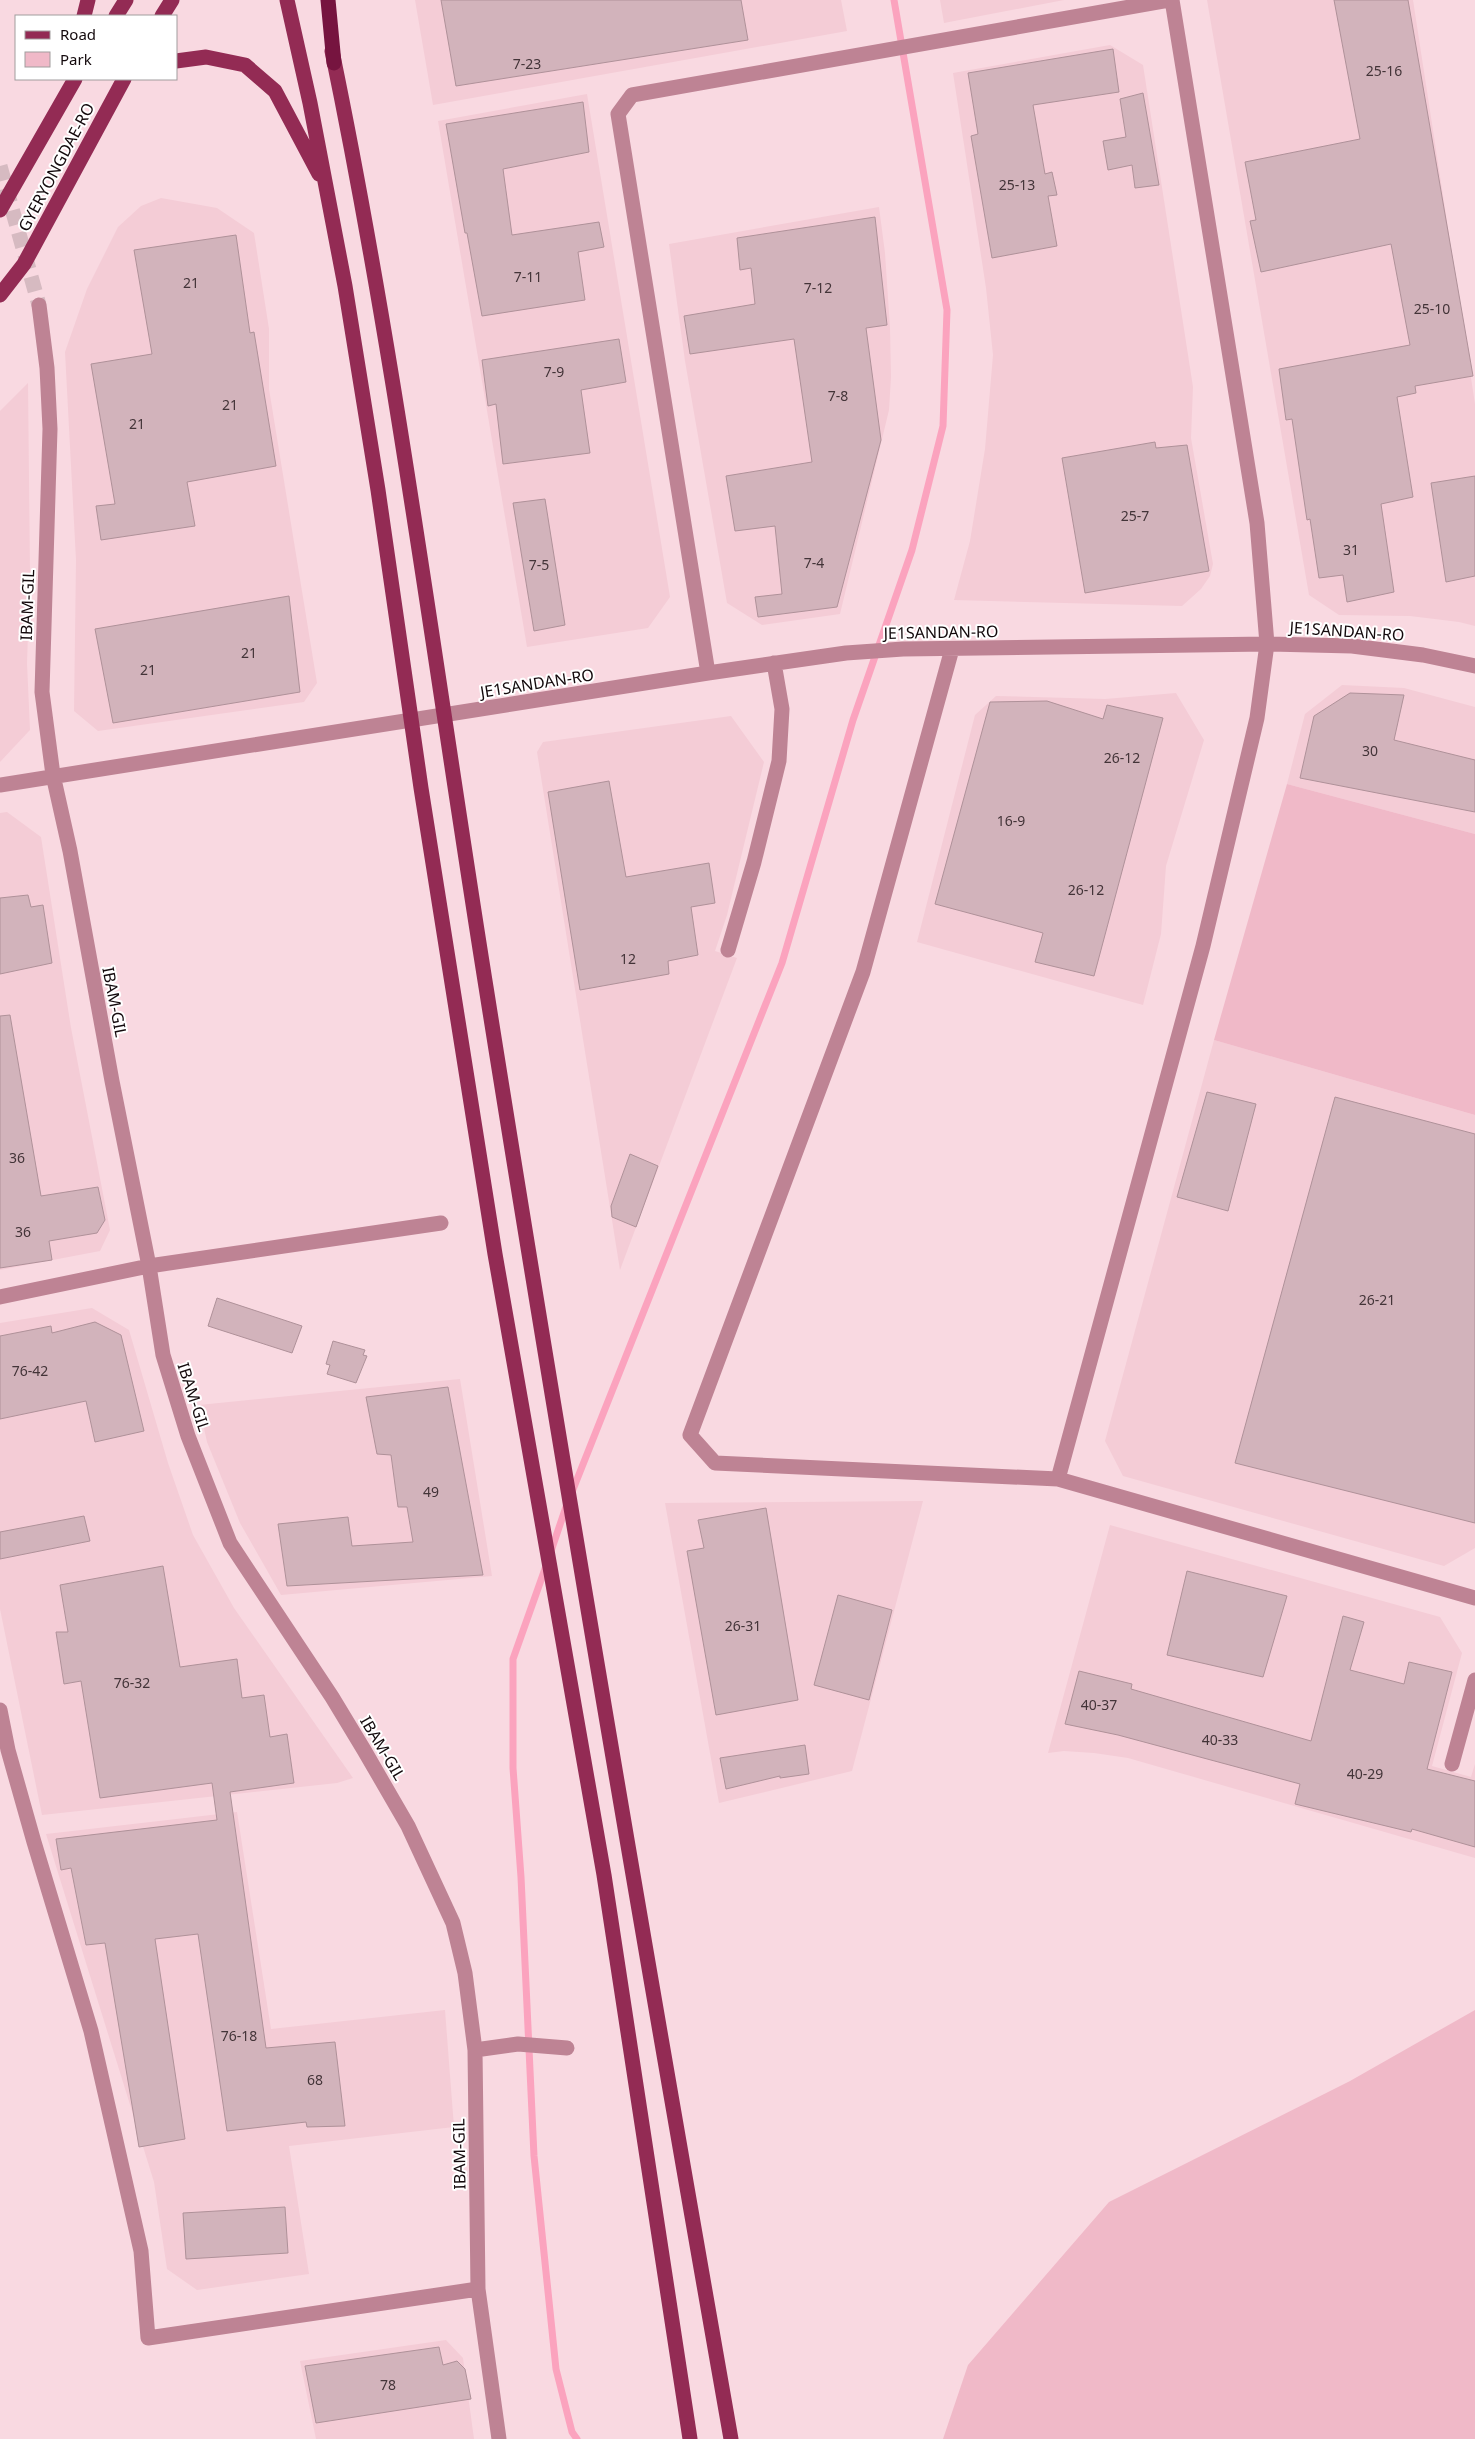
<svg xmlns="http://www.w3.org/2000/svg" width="1475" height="2439" font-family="'Noto Sans',sans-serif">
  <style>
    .built { fill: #f4ccd6 }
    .green { fill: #f0b9c8 }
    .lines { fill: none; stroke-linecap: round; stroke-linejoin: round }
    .stream { stroke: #fba3be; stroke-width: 7 }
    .building { fill: #d2b3bb; stroke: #af9199 }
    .minor-tunnel { stroke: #d6bac1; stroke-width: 15; stroke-dasharray: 15 8; stroke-linecap: butt }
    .minor { stroke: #be8394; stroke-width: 15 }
    .major { stroke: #932b54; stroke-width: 15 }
    .highway { stroke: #76143f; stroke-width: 15 }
    .labels { text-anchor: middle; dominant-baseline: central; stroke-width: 4; stroke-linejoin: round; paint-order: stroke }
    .number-label { font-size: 14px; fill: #433438 }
    .street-label { font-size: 16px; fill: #13090c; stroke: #fff }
  </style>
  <rect width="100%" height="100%" fill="#f9d9e1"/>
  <path class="built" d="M415,0h426l6,31 -414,74z
    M940,0h124l-120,23z
    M1207,0h206l62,404v222l-16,-4 -49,-6 -71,-1 -30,-20z
    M1110,45l33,20 50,322 -2,51 22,126 -3,12 -9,13 -19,17 -228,-6 16,-59 15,-92 8,-94 -7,-67 -33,-215z
    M587,94l83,503 -22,31 -121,19 -89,-526z
    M161,198l56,10 37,25 15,96v60l48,294 -13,19 -206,29 -24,-20 2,-151 -11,-208 22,-63 31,-62 23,-21z
    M879,207l6,46 5,75 1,49 -2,33 -49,204 -78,11 -35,-22 -42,-242 -16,-117z
    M28,383l2,190 -3,90 3,67 -30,32v-351z
    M1342,685l62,3 71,19v127l-188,-50 18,-70z
    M1176,693l28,47 -38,126 -5,68 -18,71 -226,-63 58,-227 21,-19 109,3z
    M731,716l33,46 -37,153 -12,36 22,7 -117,312 -83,-518 6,-10z
    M7,812l34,25 30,191 39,202 -10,21 -100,19v-457z
    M1214,1040l261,75v433l-31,18 -321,-90 -18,-35z
    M92,1308l37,22 39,133 25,72 41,73 119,170 -16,5 -295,32 -42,-206v-286z
    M460,1379l32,197 -211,19 -41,-72 -33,-81 -8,-37z
    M923,1501l-71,270 -133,32 -54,-300z
    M1110,1525l330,92 22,36 -30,113 39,11 4,-13v94l-347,-100 -34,-5 -30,-2 -16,2z
    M237,1812l34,217 174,-19 9,117 -165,19 20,128 -112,16 -30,-21 -13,-87 -108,-348z
    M446,2340l17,18 11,81h-158l-16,-78z"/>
  <path class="green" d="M1287,784l188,50v281l-261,-75z
    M1475,2010v429h-532l25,-74 141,-163 241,-121z"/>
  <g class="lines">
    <path class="stream" d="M572,1492l210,-529 71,-243 59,-170 31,-124 4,-116 -53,-310
      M551,1551l16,-47
      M546,1566l-33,93v109l8,109 13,279 22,213 16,63 5,7"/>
  </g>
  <path class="building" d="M441,0h300l7,40 -292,46z
    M1334,0h74l65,376 -58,10 1,7 -19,4 16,100 -32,7 13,88 -47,10 -4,-27 -24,3 -9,-59 -3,1 -15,-101 -6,1 -7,-51 131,-24 -19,-101 -130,28 -11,-51 6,-1 -11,-58 115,-23z
    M1113,49l6,43 -86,13 12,69 7,-2 5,23 -9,1 9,50 -65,12 -21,-122 7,-2 -10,-61z
    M1143,93l16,92 -24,3 -3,-23 -24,5 -5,-29 23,-4 -6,-38z
    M583,102l6,50 -86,17 9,66 87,-13 5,25 -26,5 7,48 -103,16 -15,-83h-2l-19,-109z
    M875,217l12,108 -21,3 15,112 -44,167 -79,10 -3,-20 27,-3 -7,-68 -40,5 -9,-55 86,-14 -18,-123 -104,15 -6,-38 71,-12 -4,-36 -11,2 -3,-32z
    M236,235l14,98 4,-1 22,134 -89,16 8,44 -94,14 -5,-34 19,-2 -24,-140 61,-10 -18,-104z
    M619,339l7,43 -45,8 9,63 -87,11 -7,-60 -8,2 -6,-46z
    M1155,442l1,6 31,-3 22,126 -124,22 -23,-135z
    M1475,476v100l-29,6 -15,-99z
    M545,499l20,126 -31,6 -21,-128z
    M289,596l11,96 -187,31 -18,-94z
    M1350,693l54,2 -10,45 81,20v52l-175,-34 14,-62z
    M1047,701l56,18 4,-14 56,13 -69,258 -59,-14 8,-29 -108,-29 55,-202z
    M609,781l17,96 83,-14 6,40 -24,4 7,48 -30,6 1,13 -89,16 -32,-198z
    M28,895l3,12 12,-2 9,58 -52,11v-76z
    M10,1015l31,181 57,-9 7,33 -8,13 -48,8 3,19 -52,8v-252z
    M1207,1092l49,12 -28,107 -51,-14z
    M1335,1097l140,37v389l-240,-60z
    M630,1154l28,12 -22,61 -24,-10 -1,-11z
    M217,1298l85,28 -10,27 -84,-27z
    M95,1322l26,13 23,96 -49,11 -9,-41 -86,18v-83l51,-10 1,7z
    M333,1341l32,9 -2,5 4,1 -11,27 -29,-9 3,-9 -4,-1z
    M448,1387l35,188 -196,11 -9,-62 70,-7 4,29 61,-4 -6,-35h-9l-7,-52 -14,-1 -11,-57z
    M766,1508l32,192 -82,15 -29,-164 17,-3 -6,-28z
    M84,1516l6,25 -90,18v-27z
    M163,1566l17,101 57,-8 5,39 22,-3 6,42 17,-3 7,49 -64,9 36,256 69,-6 10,84 -38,1 -1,-5 -79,9 -29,-197 -43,5 30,200 -46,8 -34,-204 -19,2 -15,-77 -10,2 -5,-31 161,-19 -5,-37 -112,15 -19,-117 -17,3 -8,-52h12l-8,-47z
    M1187,1571l100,25 -24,81 -96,-22z
    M838,1595l54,15 -23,90 -55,-15z
    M1343,1616l21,6 -14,48 54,14 5,-22 43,10 -25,97 48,12v66l-63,-18 -1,3 -116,-28 5,-20 -182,-49 -53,-11 14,-53 53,13 -1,5 180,52z
    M805,1745l4,29 -29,4v-2l-54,13 -6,-31z
    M285,2207l3,46 -102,6 -3,-46z
    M439,2347l4,18 14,-4 8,8 6,30 -155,24 -11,-57z"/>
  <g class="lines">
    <path class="minor-tunnel" d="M0,166l39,139"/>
    <path class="minor" d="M39,305l8,63 3,61 -8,263 11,83 17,76 42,230 37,185 14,89 25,81 42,107 102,154 32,53 44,76 45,97 12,50 10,77 3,239 21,150
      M952,649l-89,323 -173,463 25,28 343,16 417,119
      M708,673l-90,-559 14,-19c179,-30 358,-64 537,-95
      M0,785l708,-112 138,-20 57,-4 364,-5 85,2 71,9 52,11
      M728,950l26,-88 25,-101 3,-52 -8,-46
      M0,1297l149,-31 292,-43
      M1058,1479l145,-533 54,-228 10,-74 -10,-121 -85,-523
      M0,1710l8,40 26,92 57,189 50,220 7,87 330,-49
      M1452,1764l23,-84
      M475,2050l43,-6 49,4"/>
    <path class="major" d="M287,0l23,103 35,183 33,204 43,298 74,466 109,621 86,564
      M84,16l4,-16
      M116,16l10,-16
      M162,16l10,-16
      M332,51c64,310 104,624 154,936 77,485 160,969 245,1452
      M176,61l30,-4 39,8 30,26 44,83
      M0,210l75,-131
      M0,295l24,-31 100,-185"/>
    <path class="highway" d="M328,0l6,63"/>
  </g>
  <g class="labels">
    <g class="number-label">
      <text x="527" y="63">7-23</text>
      <text x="1384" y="70">25-16</text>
      <text x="1017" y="184">25-13</text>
      <text x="528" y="276">7-11</text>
      <text x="191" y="282">21</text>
      <text x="818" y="287">7-12</text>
      <text x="1432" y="308">25-10</text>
      <text x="554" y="371">7-9</text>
      <text x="838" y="395">7-8</text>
      <text x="230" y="404">21</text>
      <text x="137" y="423">21</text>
      <text x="1135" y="515">25-7</text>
      <text x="1351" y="549">31</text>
      <text x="814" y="562">7-4</text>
      <text x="539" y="564">7-5</text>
      <text x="249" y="652">21</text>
      <text x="148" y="669">21</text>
      <text x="1370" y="750">30</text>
      <text x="1122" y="757">26-12</text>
      <text x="1011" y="820">16-9</text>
      <text x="1086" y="889">26-12</text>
      <text x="628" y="958">12</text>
      <text x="17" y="1157">36</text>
      <text x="23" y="1231">36</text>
      <text x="1377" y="1299">26-21</text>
      <text x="30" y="1370">76-42</text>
      <text x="431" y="1491">49</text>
      <text x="743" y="1625">26-31</text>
      <text x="132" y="1682">76-32</text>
      <text x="1099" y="1704">40-37</text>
      <text x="1220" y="1739">40-33</text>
      <text x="1365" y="1773">40-29</text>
      <text x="239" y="2035">76-18</text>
      <text x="315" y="2079">68</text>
      <text x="388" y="2384">78</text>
    </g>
    <g class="street-label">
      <text transform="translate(56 167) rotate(-62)">GYERYONGDAE-RO</text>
      <text transform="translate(27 605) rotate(-88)">IBAM-GIL</text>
      <text transform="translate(1347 631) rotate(4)">JE1SANDAN-RO</text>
      <text transform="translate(941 632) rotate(-1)">JE1SANDAN-RO</text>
      <text transform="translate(537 683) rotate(-9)">JE1SANDAN-RO</text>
      <text transform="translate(115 1002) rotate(79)">IBAM-GIL</text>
      <text transform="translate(194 1397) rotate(72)">IBAM-GIL</text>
      <text transform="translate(383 1748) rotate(59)">IBAM-GIL</text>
      <text transform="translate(459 2154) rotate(-91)">IBAM-GIL</text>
    </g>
  </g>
  <rect x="15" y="15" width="162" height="65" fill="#ffffff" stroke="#a19d9e"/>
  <rect x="25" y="31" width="25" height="8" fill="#932b54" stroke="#a19d9e"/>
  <text x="60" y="40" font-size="15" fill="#13090c">Road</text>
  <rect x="25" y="52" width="25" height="15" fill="#f0b9c8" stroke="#a19d9e"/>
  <text x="60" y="65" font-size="15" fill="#13090c">Park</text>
</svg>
